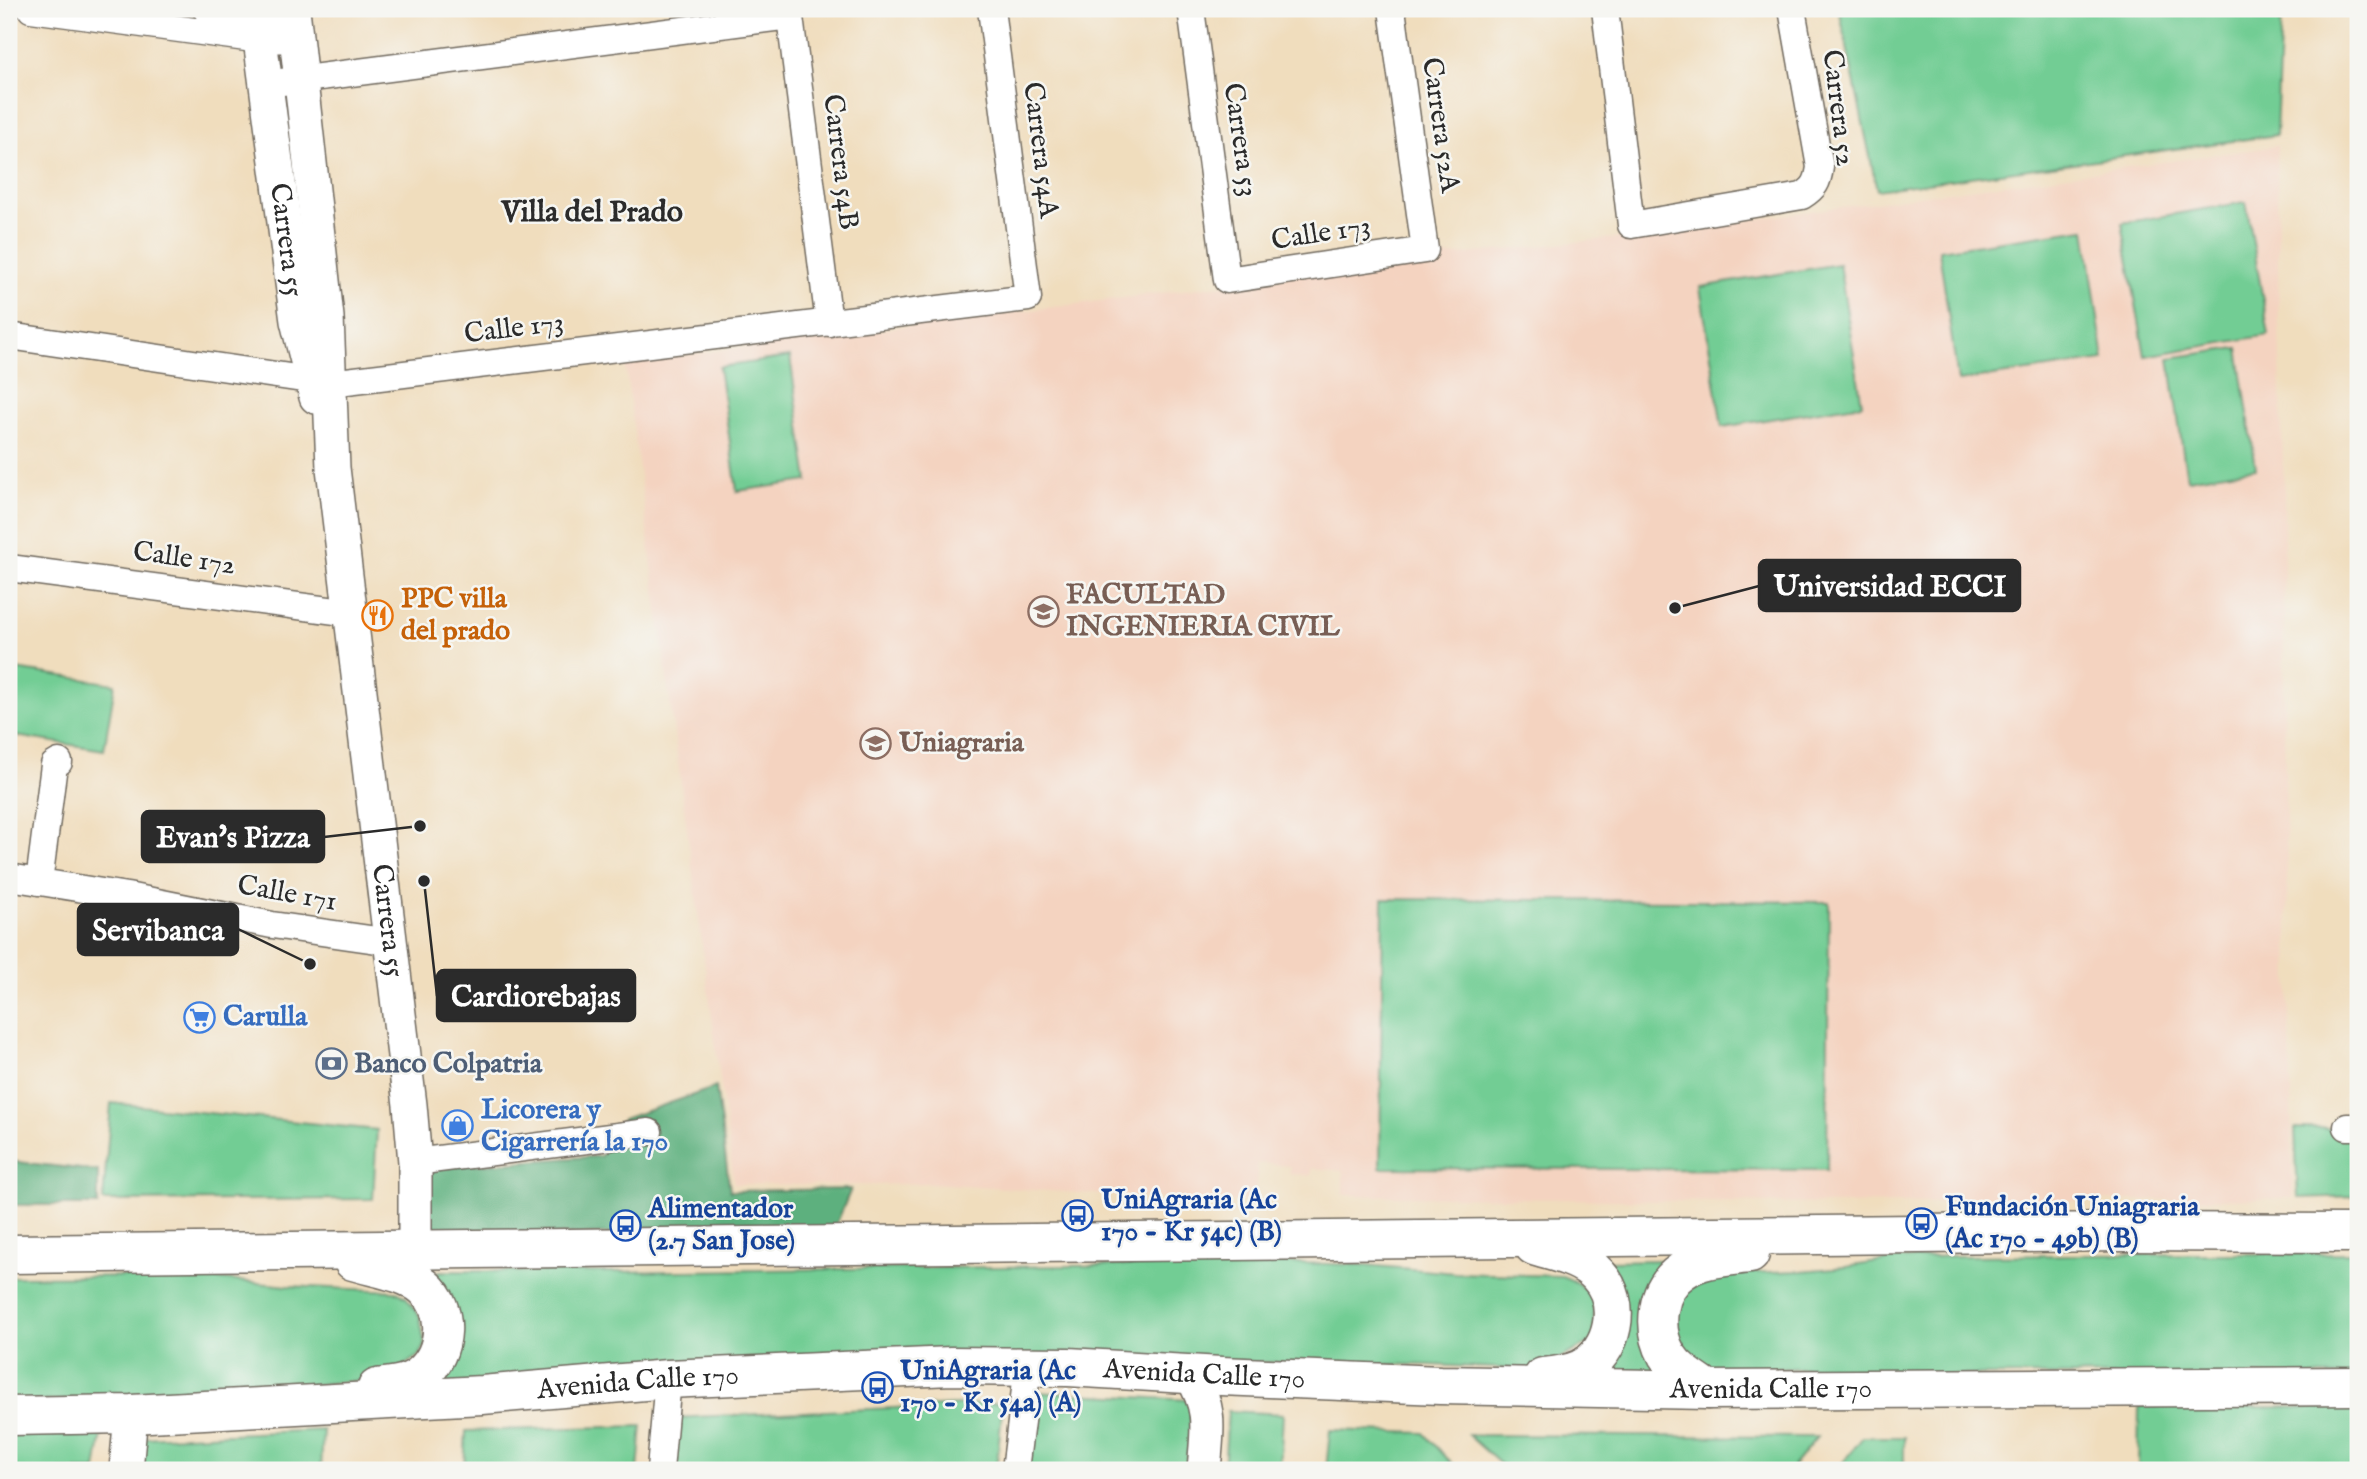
<svg xmlns="http://www.w3.org/2000/svg" width="2367" height="1479" font-family="'IM FELL English',serif">
  <style>
    .built { fill: #f4d3c0 }
    .green { fill: #72cd94; stroke: #4e7c60; stroke-width: 2 }
    .forest { fill: #5db07e; stroke: #446e54; stroke-width: 2 }
    .lines { fill: none; stroke-linecap: round; stroke-linejoin: round }
    .minor-casing { stroke: #70695e; stroke-width: 29 }
    .tertiary-casing { stroke: #70695e; stroke-width: 36 }
    .primary-casing { stroke: #70695e; stroke-width: 41 }
    .minor { stroke: #fff; stroke-width: 26 }
    .tertiary { stroke: #fff; stroke-width: 33 }
    .primary { stroke: #fff; stroke-width: 38 }
    .labels { text-anchor: middle; dominant-baseline: central; stroke-width: 5; stroke-linejoin: round; paint-order: stroke }
    .street-label { font-size: 28px; fill: #2b2b2b; stroke: #f6f6f2 }
    .education-label { font-size: 28px; font-weight: bold; fill: #785e54; stroke: #f6f6f2; text-anchor: start }
    .food-label { font-size: 28px; font-weight: bold; fill: #c56008; stroke: #f6f6f2; text-anchor: start }
    .shop-label { font-size: 28px; font-weight: bold; fill: #366cbe; stroke: #f6f6f2; text-anchor: start }
    .service-label { font-size: 28px; font-weight: bold; fill: #4e5e75; stroke: #f6f6f2; text-anchor: start }
    .transit-label { font-size: 28px; font-weight: bold; fill: #164399; stroke: #f6f6f2; text-anchor: start }
    .neighbourhood-label { font-size: 30px; font-weight: bold; fill: #2b2b2b; stroke: #f6f6f2 }
    .leader { fill: none; stroke: #2b2b2b; stroke-width: 2.5 }
    .callout-dot { fill: #2b2b2b; stroke: #f6f6f2; stroke-width: 2.5 }
    .callout { fill: #2b2b2b; stroke: #2b2b2b; stroke-width: 2.5 }
    .callout-label { font-size: 30px; text-anchor: middle; font-weight: bold; fill: #fff }
  </style>
  <rect width="100%" height="100%" fill="#f6f6f2"/>
  <filter id="ink" filterUnits="userSpaceOnUse"><feTurbulence type="fractalNoise" baseFrequency=".0143" numOctaves="2"/><feDisplacementMap in="SourceGraphic" scale="14" xChannelSelector="R" yChannelSelector="G"/><feConvolveMatrix kernelMatrix="1 2 1 2 8 2 1 2 1" color-interpolation-filters="sRGB"/></filter>
  <filter id="wash" filterUnits="userSpaceOnUse"><feTurbulence type="fractalNoise" baseFrequency=".00686" numOctaves="4" result="noise"/><feDisplacementMap in="SourceGraphic" scale="28" xChannelSelector="R" yChannelSelector="G"/><feGaussianBlur stdDeviation="1.57" result="paint"/><feColorMatrix in="noise" values="0 0 0 0 0 0 0 0 0 0 0 0 0 0 0 0 0 1.4 0 .05"/><feComposite in="paint" operator="in"/></filter>
  <g filter="url(#wash)">
    <rect width="100%" height="100%" fill="#f0ddbd"/>
    <path class="built" d="M2277,146l2,184 5,163v221l9,484 -467,6 -483,-9v-24l-31,-3 -1,8 -22,-3 1,-7 -32,-3 -4,38h-53l-270,-18 -61,2 -136,-1 -109,-821 804,-105 205,-22z"/>
    <path class="green" d="M1839,9h442l-5,126 -399,55z
      M2246,202l23,133 -124,21 -23,-133z
      M2085,229l19,131 -146,21 -19,-131z
      M1839,264l23,140 -140,23 -22,-140z
      M2238,348l18,120 -69,11 -18,-121z
      M790,357l18,124 -71,10 -18,-124z
      M9,668l106,16 -11,66 -95,-15z
      M1383,899l446,3 -2,268 -447,-2z
      M111,1103l266,27 -4,69 -270,2z
      M2295,1128l63,1v67l-60,2z
      M2358,1253v123l-458,-1 -95,-7 -76,1 -28,-3 -25,-24v-43l36,-25 89,-3 45,-4 52,-8 54,-3z
      M1658,1260l4,4 -2,108 -52,12 1,-123z
      M1297,1263l69,2 89,8 107,3c38,14 32,30 31,65l-55,29 -108,-5 -249,-4 -738,28 -8,-115 5,-3 164,1z
      M188,1276l100,10 107,5 11,6 14,20 5,29 -5,9 -35,23 -117,11 -259,14v-126z
      M1033,1392l159,8 -6,70h-162z
      M1003,1403l-7,67h-329l5,-52z
      M2139,1406l219,2v62h-220z
      M1228,1411l55,3 -3,56h-56z
      M642,1426l-4,44h-174l2,-39z
      M323,1430l-2,40h-184l4,-32z
      M1330,1430l94,3 34,37h-132z
      M102,1434l-6,36h-87v-35z
      M1468,1435l349,2 -27,33h-283z
      M1863,1437h41v33h-67z"/>
    <path class="forest" d="M716,1087l14,104 121,-2 -17,41 -411,7 3,-69 175,-12 22,-37z
      M9,1161l89,10v34h-89z"/>
  </g>
  <g filter="url(#ink)">
    <g class="lines">
      <defs>
        <path id="minor" d="M31,9l230,31 35,-1
          M206,9l87,9
          M789,9l40,314
          M1191,9l36,271 198,-30 -33,-241
          M1605,9l26,216 171,-29c13,-8 16,-14 18,-29l-28,-158
          M266,84l524,-68
          M9,336l321,47 698,-85 -37,-289
          M9,568l342,45
          M9,877l118,19 145,29 119,17
          M39,882l15,-117 5,-3
          M2347,1127h11
          M415,1162l234,-30
          M660,1470l8,-91
          M1015,1470l13,-105"/>
        <g id="tertiary">
          <path id="s1" d="M256,9l41,312 19,76"/>
          <path id="s2" d="M293,9l34,308 6,151 77,637 5,57v86"/>
          <path d="M1191,1375c22,36 16,55 13,95"/>
          <path d="M126,1470l5,-56"/>
        </g>
        <g id="primary">
          <path d="M1534,1246c21,7 48,11 64,29 26,28 16,77 -17,94 -11,5 -26,7 -38,8"/>
          <path d="M9,1254l1500,-16 614,-6 235,1"/>
          <path d="M353,1261c23,7 52,10 71,26 26,22 23,65 -2,87 -12,11 -29,12 -45,14"/>
          <path d="M1708,1390c-15,-10 -31,-19 -41,-35 -15,-27 -11,-66 15,-84 19,-14 46,-14 68,-17"/>
          <path id="s3" d="M9,1416l122,-2 351,-19 186,-16 283,-13 117,1 153,9 219,9 268,5 650,-4"/>
        </g>
      </defs>
      <use href="#minor" class="minor-casing"/>
      <use href="#tertiary" class="tertiary-casing"/>
      <use href="#primary" class="primary-casing"/>
      <use href="#minor" class="minor"/>
      <use href="#tertiary" class="tertiary"/>
      <use href="#primary" class="primary"/>
    </g>
  </g>
  <defs>
    <symbol id="university-ring" viewBox="-11 -11 22 22"><circle r="9.5" fill="#f6f6f2" stroke="#8d6e63" stroke-width="1.5"/><path d="M0-5L7-2L0 1L-7-2ZM-4 1L0 2.5L4 1V4Q0 6-4 4Z" fill="#8d6e63"/></symbol>
    <symbol id="restaurant-ring" viewBox="-11 -11 22 22"><circle r="9.5" fill="#f6f6f2" stroke="#e8710a" stroke-width="1.5"/><path d="M-5-6h1v4h1v-4h1v4h1v-4h1v5L-1.5 .5V6h-2V.5L-5-1ZM5-6V6H3V1.5H1.5Q1.5-4 5-6Z" fill="#e8710a"/></symbol>
    <symbol id="supermarket-ring" viewBox="-11 -11 22 22"><circle r="9.5" fill="#f6f6f2" stroke="#3f7fe0" stroke-width="1.5"/><path d="M-6-5.5h2.5l.6 2H6L4.5 2H-2.5L-4.4-4H-6ZM-1.5 3.2a1.3 1.3 0 1 0 .1 0ZM3 3.2a1.3 1.3 0 1 0 .1 0Z" fill="#3f7fe0"/></symbol>
    <symbol id="bank-ring" viewBox="-11 -11 22 22"><circle r="9.5" fill="#f6f6f2" stroke="#5c6f8a" stroke-width="1.5"/><path d="M-6-4H6V4H-6ZM0-2.3a2.3 2.3 0 1 0 0 4.6a2.3 2.3 0 1 0 0-4.6Z" fill="#5c6f8a"/></symbol>
    <symbol id="shop-ring" viewBox="-11 -11 22 22"><circle r="9.5" fill="#f6f6f2" stroke="#3f7fe0" stroke-width="1.5"/><path d="M-5-2.5h2.3a2.7 3.5 0 0 1 5.4 0H5L5.5 6h-11ZM-1.5-2.5h3a1.5 2.3 0 0 0-3 0Z" fill="#3f7fe0"/></symbol>
    <symbol id="bus-ring" viewBox="-11 -11 22 22"><circle r="9.5" fill="#f6f6f2" stroke="#1a4fb4" stroke-width="1.5"/><path d="M-5-6H5V4H4V6H2V4H-2V6H-4V4H-5ZM-3.5-4V0h7V-4ZM-3.5 1.2v1.5H-2V1.2ZM2 1.2v1.5H3.5V1.2Z" fill="#1a4fb4"/></symbol>
  </defs>
  <g fill-rule="evenodd">
    <use href="#university-ring" x="1026" y="594" width="35" height="35"/>
    <use href="#restaurant-ring" x="360" y="598" width="35" height="35"/>
    <use href="#university-ring" x="858" y="726" width="35" height="35"/>
    <use href="#supermarket-ring" x="182" y="1000" width="35" height="35"/>
    <use href="#bank-ring" x="314" y="1046" width="35" height="35"/>
    <use href="#shop-ring" x="440" y="1108" width="35" height="35"/>
    <use href="#bus-ring" x="1060" y="1198" width="35" height="35"/>
    <use href="#bus-ring" x="1904" y="1206" width="35" height="35"/>
    <use href="#bus-ring" x="608" y="1208" width="35" height="35"/>
    <use href="#bus-ring" x="860" y="1370" width="35" height="35"/>
  </g>
  <g class="labels">
    <g class="street-label">
      <text transform="translate(1838 108) rotate(83)">Carrera 52</text>
      <text transform="translate(1440 125) rotate(82)">Carrera 52A</text>
      <text transform="translate(1240 140) rotate(82)">Carrera 53</text>
      <text transform="translate(1040 150) rotate(83)">Carrera 54A</text>
      <text transform="translate(840 162) rotate(83)">Carrera 54B</text>
      <text transform="translate(1321 234) rotate(-9)">Calle 173</text>
      <text stroke="none"><textPath href="#s1" startOffset="233">Carrera 55</textPath></text>
      <text transform="translate(514 329) rotate(-7)">Calle 173</text>
      <text transform="translate(184 559) rotate(8)">Calle 172</text>
      <text transform="translate(287 894) rotate(10)">Calle 171</text>
      <text stroke="none"><textPath href="#s2" startOffset="917">Carrera 55</textPath></text>
      <text stroke="none"><textPath href="#s3" startOffset="1197">Avenida Calle 170</textPath></text>
      <text stroke="none"><textPath href="#s3" startOffset="630">Avenida Calle 170</textPath></text>
      <text stroke="none"><textPath href="#s3" startOffset="1764">Avenida Calle 170</textPath></text>
    </g>
    <g class="education-label">
      <text x="1066" y="595">FACULTAD<tspan x="1066" dy="32">INGENIERIA CIVIL</tspan></text>
      <text x="899" y="743">Uniagraria</text>
    </g>
    <g class="food-label">
      <text x="401" y="599">PPC villa<tspan x="401" dy="32">del prado</tspan></text>
    </g>
    <g class="shop-label">
      <text x="223" y="1017">Carulla</text>
      <text x="481" y="1110">Licorera y<tspan x="481" dy="32">Cigarrería la 170</tspan></text>
    </g>
    <g class="service-label">
      <text x="354" y="1064">Banco Colpatria</text>
    </g>
    <g class="transit-label">
      <text x="1101" y="1200">UniAgraria (Ac<tspan x="1101" dy="32">170 - Kr 54c) (B)</tspan></text>
      <text x="1945" y="1207">Fundación Uniagraria<tspan x="1945" dy="32">(Ac 170 - 49b) (B)</tspan></text>
      <text x="648" y="1209">Alimentador<tspan x="648" dy="32">(2.7 San Jose)</tspan></text>
      <text x="900" y="1371">UniAgraria (Ac<tspan x="900" dy="32">170 - Kr 54a) (A)</tspan></text>
    </g>
    <g class="neighbourhood-label">
      <text x="592" y="213">Villa del Prado</text>
    </g>
  </g>
  <path class="leader" d="M1675 608L1759 586M420 826L324 837M310 964L238 929M424 881L437 996"/>
  <g class="callout-dot">
    <circle cx="1675" cy="608" r="7"/>
    <circle cx="420" cy="826" r="7"/>
    <circle cx="310" cy="964" r="7"/>
    <circle cx="424" cy="881" r="7"/>
  </g>
  <g class="callout">
    <rect x="1759" y="560" width="261" height="51" rx="7"/>
    <rect x="142" y="811" width="182" height="51" rx="7"/>
    <rect x="78" y="904" width="160" height="51" rx="7"/>
    <rect x="437" y="970" width="198" height="51" rx="7"/>
  </g>
  <g class="callout-label">
    <text x="1890" y="596">Universidad ECCI</text>
    <text x="233" y="847">Evan's Pizza</text>
    <text x="158" y="940">Servibanca</text>
    <text x="536" y="1006">Cardiorebajas</text>
  </g>
  <rect width="2367" height="1479" fill="none" stroke="#f6f6f2" stroke-width="35"/>
</svg>
